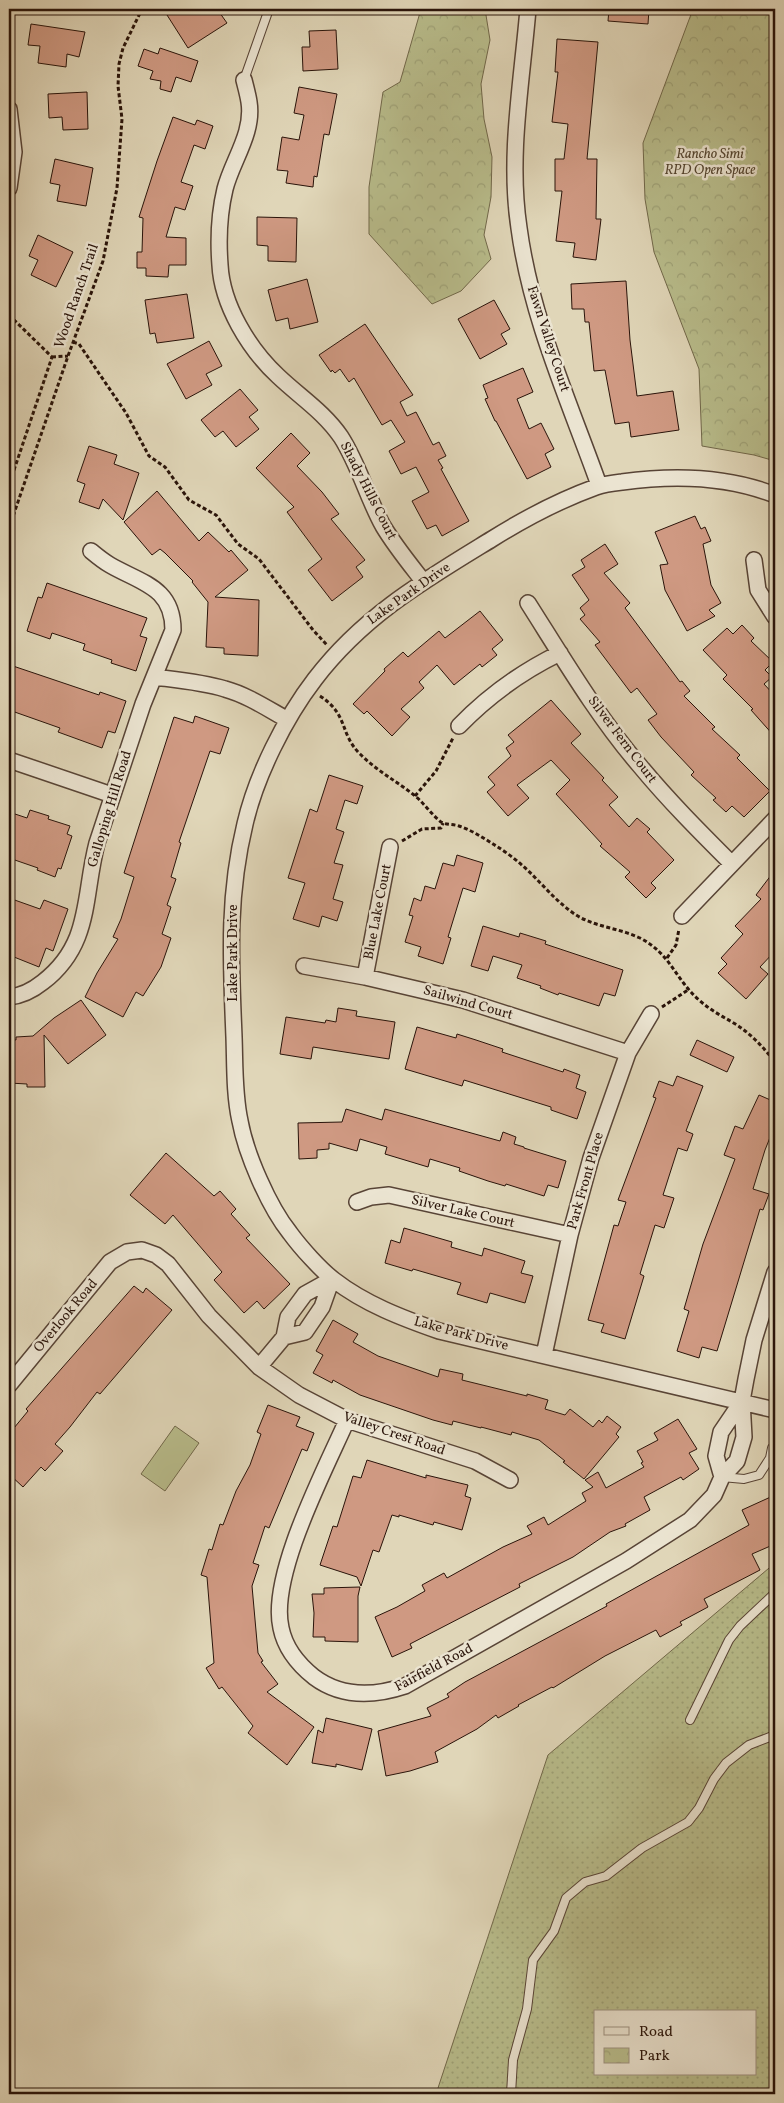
<svg xmlns="http://www.w3.org/2000/svg" width="784" height="2103" font-family="Vollkorn,serif">
  <style>
    .grass { fill: url(#grass-dots); stroke: #71684a; fill-rule: evenodd }
    .park { fill: url(#park-crowns); stroke: #71684a }
    .pitch { fill: #b8bc8b; stroke: #71684a }
    .building { fill: #cf9982; stroke: #2a140a }
    .lines { fill: none; stroke-linecap: round; stroke-linejoin: round }
    .service-casing { stroke: #584436; stroke-width: 10 }
    .minor-casing { stroke: #584436; stroke-width: 18 }
    .path { stroke: #2a140a; stroke-width: 3; stroke-dasharray: 4 2.5; stroke-linecap: butt }
    .service { stroke: #ebe4d1; stroke-width: 8 }
    .minor { stroke: #ebe4d1; stroke-width: 15 }
    .labels { text-anchor: middle; dominant-baseline: central; stroke-width: 5; stroke-linejoin: round; paint-order: stroke }
    .park-label { font-size: 14px; font-style: italic; fill: #554631; stroke: #ebe4d1 }
    .street-label { font-size: 14px; fill: #2a140a; stroke: #ebe4d1 }
  </style>
  <defs>
    <pattern id="grass-dots" width="8" height="8" patternUnits="userSpaceOnUse" patternTransform="scale(1.25)"><rect width="8" height="8" fill="#b8bc8b"/><path d="M2 2h.1M6 6h.1" fill="none" stroke="#9ea177" stroke-width="1.8" stroke-linecap="round"/></pattern>
    <pattern id="park-crowns" width="20" height="18" patternUnits="userSpaceOnUse" patternTransform="scale(1.25)"><rect width="20" height="18" fill="#b8bc8b"/><path d="M2 6a3 3 0 1 1 6 0M12 15a3 3 0 1 1 6 0" fill="none" stroke="#9ea177"/></pattern>
  </defs>
  <rect width="100%" height="100%" fill="#e0d6b8"/>
  <filter id="stains"><feTurbulence type="fractalNoise" baseFrequency=".004" numOctaves="4"/><feColorMatrix values="0 0 0 0 .2 0 0 0 0 .09 0 0 0 0 .02 0 0 0 .5 -.17"/></filter>
  <radialGradient id="worn" r=".72"><stop offset=".6" stop-color="#630" stop-opacity="0"/><stop offset="1" stop-color="#630" stop-opacity=".3"/></radialGradient>
  <path class="grass" d="M775,1563v531h-339l112,-339zM595,2012h160v62h-160z"/>
  <path class="park" d="M421,9h64l5,31 -9,44 3,35 8,38 -1,40 -7,38 7,24 -30,32 -29,13 -63,-70v-47l14,-95 17,-10z
    M693,9h82v452l-21,-6 -52,-9 -3,-77 -45,-117 -9,-53 -2,-56z"/>
  <path class="pitch" d="M175,1426l24,17 -34,48 -24,-17z"/>
  <path class="building" d="M177,9h40l10,14 -39,25 -21,-33z
    M609,9h40l-1,15 -40,-3z
    M31,24l54,8 -6,25 -12,-3 -1,13 -28,-4 2,-17 -12,-1z
    M336,30l2,39 -35,2 -1,-24h8l-1,-16z
    M557,39l41,3 -11,117h10l-1,60h5l-5,41 -23,-3 2,-14 -19,-2 6,-50h-7v-32h9l4,-35 -16,-2 6,-50h-3z
    M160,48l38,13 -7,21 -15,-5 -5,15 -11,-3 1,-8 -11,-2 3,-8 -15,-5 6,-17 14,5z
    M299,87l38,7 -8,41 -5,-1 -7,43 -3,-1 -1,11 -27,-4 2,-12 -11,-1 5,-33 17,3 5,-25 -10,-2z
    M87,92l1,37 -25,1 -1,-13 -13,1 -1,-24z
    M173,117l22,8 2,-5 16,6 -8,23 -11,-4 -13,37 12,4 -8,24 -10,-3 -9,30 20,1v27h-17l-1,12 -22,-1v-8h-9v-16h5l1,-34 -4,-1 18,-56z
    M55,159l38,9 -7,38 -29,-5 3,-16 -10,-2z
    M257,217l40,1 -1,44 -28,-1v-15l-11,-1z
    M38,235l35,17 -17,35 -25,-12 7,-15 -9,-4z
    M307,279l11,43 -28,7 -2,-11 -12,3 -8,-31z
    M626,281l4,59 7,56 36,-5 6,39 -48,7 -2,-15 -14,2 -10,-54 -11,1 -5,-49h-4l-1,-13h-12l-1,-25z
    M187,294l7,44 -37,5 -2,-10 -5,1 -5,-34z
    M494,300l16,29 -9,5 6,10 -27,15 -22,-40z
    M365,324l48,71 -13,7 7,14 9,-4 17,33 6,-3 7,14 -8,4 5,8 -2,1 28,52 -27,15 -6,-11 -9,4 -15,-28 17,-9 -13,-25 -15,7 -12,-23 16,-9 -14,-22 -9,5 -28,-47 -5,4 -9,-13 -5,4 -3,-3 -1,2 -12,-17z
    M209,341l13,25 -16,8 6,11 -26,14 -19,-35z
    M523,368l10,24 -16,7 12,30 12,-6 13,26 -9,5 6,13 -24,12 -31,-58h-1l-10,-22 3,-1 -5,-13z
    M240,389l18,21 -9,7 10,12 -23,18 -13,-16 -8,6 -14,-17z
    M291,433l19,20 -13,13 25,26 17,22 -8,5 34,41 -9,7 7,10 -31,24 -24,-31 14,-11 -35,-47 7,-5 -38,-39z
    M89,446l28,9 -3,9 25,9 -16,47 -20,-21 -4,10 -20,-7 6,-18 -8,-3z
    M157,491l42,50 9,-9 21,20 2,-2 17,20 -33,27 44,3 -1,56 -34,-2v-6l-18,-1 2,-45 -16,-20 1,-1 -28,-28 -5,-4 -8,6 -28,-33z
    M695,516l6,13 4,-2 6,14 -8,3 8,41 10,18 -12,7 6,6 -28,15 -22,-41 -5,-25 8,-1 -13,-32z
    M605,544l13,20 -14,9 26,30 -5,5 55,74 2,-1 8,10 -6,5 31,31 -3,2 28,26 -3,3 33,33 -26,26 -12,-11 -6,6 -13,-12 3,-2 -25,-23 3,-3 -33,-35 -13,-17 9,-6 -20,-26 -6,5 -36,-48 5,-3 -20,-23 5,-4 -5,-7 9,-8 -17,-25 13,-8 -4,-7z
    M47,583l100,35 -7,18 7,2 -11,33 -25,-8 1,-3 -29,-10 2,-6 -33,-11 -2,6 -23,-8 11,-34 4,1z
    M480,611l23,29 -11,9 5,6 -15,12 -2,-3 -26,21 -17,-20 -18,17 5,6 -23,21 9,8 -18,19 -25,-25 -3,3 -11,-10 32,-33 -1,-2 19,-17 5,5 31,-26 6,7z
    M742,625l12,13 -3,3 22,21 -8,8 7,7 -8,7 11,12v41l-24,-27 2,-1 -30,-30 4,-4 -24,-25 24,-22 6,6z
    M13,666l86,29 1,-3 26,9 -11,32 -7,-2 -6,17 -44,-16 2,-4 -51,-18v-31z
    M551,700l30,34 -10,9 33,35 -2,2 16,17 -9,8 20,22 8,-9 13,11 -3,3 27,28 -23,23 5,5 -10,10 -21,-21 5,-5 -30,-26 2,-2 -46,-50 14,-14 -19,-20 -34,25 12,13 -21,18 -21,-24 8,-7 -7,-8 23,-21 -5,-8 8,-6 -6,-7z
    M195,716l34,12 -9,26 -10,-3 -31,91 2,1 -10,34 5,2 -9,26 4,2 -9,27 9,4 -10,29 -18,29 -7,-4 -13,25 -38,-20 12,-24 21,-34 -5,-2 8,-18 13,-42 -10,-4 50,-156 19,6z
    M329,775l34,11 -6,18 -12,-4 -9,29 8,3 -10,31 9,2 -10,34 10,3 -6,19 -15,-5 -3,11 -26,-8 12,-36 -17,-5 22,-69 7,3z
    M30,810l19,6 -1,3 22,7 -3,8 5,2 -11,33 -3,-1 -3,9 -18,-7 1,-2 -29,-10v-46l18,6z
    M457,855l26,8 -8,29 -12,-4 -15,49 3,1 -8,26 -25,-8 3,-9 -16,-5 8,-26 -4,-1 5,-17 7,3 4,-15 10,3 8,-26 11,3z
    M775,870v81l-15,16 8,7 -22,25 -28,-26 9,-9 -6,-6 22,-24 -8,-8 26,-27 -5,-4z
    M9,898l31,11 4,-9 24,9 -15,42 -7,-3 -7,19 -30,-12z
    M483,926l36,11 1,-4 26,8 -1,3 78,26 -8,26 -11,-3 -5,13 -40,-13 -1,2 -18,-7 1,-2 -24,-8 5,-13 -29,-9 -5,15 -17,-5z
    M81,1000l25,35 -38,29 -24,-29 1,52h-18v-3l-18,-1v-44l7,1v-3l17,-1 21,-18z
    M338,1008l19,3 -1,5 39,6 -6,37 -76,-12 -2,12 -31,-5 6,-37 39,6 1,-3 10,2z
    M417,1027l39,11 1,-4 19,6 27,9 -1,3 61,20 1,-3 16,6 -4,13 10,4 -9,27 -26,-9v-3l-87,-27 -2,6 -57,-17z
    M697,1040l37,17 -7,15 -37,-17z
    M677,1076l26,10 -17,45 7,3 -6,17 -9,-3 -15,47 11,3 -10,30 -9,-3 -15,49 4,2 -19,63 -24,-7 3,-8 -16,-4 26,-95 4,1 8,-24 -8,-2 38,-102 -3,-1 6,-16 14,5z
    M759,1095l16,7v23l-10,25 -12,39 16,5 -6,16 -3,-1 -43,142 -15,-4 -3,11 -22,-7 12,-40 -5,-2 19,-65 32,-85 -11,-4 11,-29 8,3z
    M346,1109l36,11 3,-11 115,32 3,-9 13,5 -2,7 10,3v1l42,13 -8,27 -10,-3 -4,11 -38,-12 -1,2 -17,-5 -29,-10 1,-3 -30,-9 -2,8 -43,-13 2,-7 -27,-8 -3,12 -28,-8v6l-12,1v8l-18,1 -1,-36 44,-1z
    M166,1153l48,43 6,-5 16,18 -5,5 19,21 -4,3 44,46 -26,25 -7,-8 -13,12 -30,-33 8,-8 -49,-57 -8,9 -35,-29z
    M404,1228l48,14 -1,5 31,9 2,-8 41,13 -4,12 12,3 -8,27 -35,-10 -3,10 -30,-9 4,-11 -48,-14 -1,2 -27,-8 6,-23 9,3z
    M134,1286l9,7 3,-5 26,22 -72,84 -3,-2 -27,35 -15,17 8,7 -18,20 -4,-4 -18,20 -14,-13v-40l19,-23 -2,-2z
    M333,1320l25,14 -5,8 25,14 60,21 2,-8 23,5 -1,6 65,16v-2l21,6 -3,9 20,6 5,-6 23,18 6,-7 3,3 5,-7 14,11 -5,7 3,3 -35,42 -21,-17 2,-1 -26,-21 -27,-8 -1,3 -30,-8v1l-28,-7 -1,4 -19,-5 -73,-25 -27,-15 -1,3 -19,-10 10,-18 -7,-4z
    M268,1405l32,12 -4,9 18,7 -7,18 -5,-2 -33,79 -4,-2 -12,37 6,2 -7,21 6,67 5,8 -2,1 17,22 -11,8 47,35 -27,38 -39,-32 5,-7 -31,-39 -3,2 -13,-21 8,-5 -7,-86 -6,-2 8,-26 3,1 8,-26 3,1 13,-34 14,-26 11,-31 -4,-2z
    M678,1419l19,30 -8,4 10,16 -16,11 -2,-3 -37,20 6,13 -25,14 1,2 -16,6 -37,25 -54,27 1,3 -110,57 2,4 -20,9 -17,-40 22,-10 28,-16 -3,-6 22,-12 3,5 56,-31 29,-13 -5,-8 17,-9 4,8 38,-24 -4,-8 11,-6 -8,-7 13,-8 8,16 38,-21 -3,-4 2,-1 -6,-11 21,-11 -4,-7z
    M367,1460l59,18v-3l42,10 -3,11 6,2 -9,32 -28,-8 -1,3 -34,-10v2l-7,-2 -13,37 -6,-2 -12,36 -4,-9 -37,-12 13,-39 4,1 16,-51 8,2z
    M775,1495v49l-23,10 8,16 -56,29 4,8 -28,15 2,3 -22,12 -4,-7 -51,26 -52,32 -1,-1 -34,18 1,1 -21,12 -2,-3 -19,14 -42,23 3,10 -28,9 -24,5 -8,-45 53,-15 -4,-8 22,-11 -2,-3 18,-12 142,-76 -1,-2 143,-79 -7,-15z
    M360,1587l-2,9v46l-33,-1v-4h-12l1,-24 -2,-19h12v-6z
    M326,1718l46,11 -10,41 -26,-6v3l-24,-4 6,-33 5,3z"/>
  <g class="lines">
    <defs>
      <path id="service" d="M244,80l25,-71
        M722,1477l22,2 15,-4 11,-17 2,-10
        M690,1720l39,-80 11,-14 35,-33
        M511,2094l2,-34 14,-51 6,-49 21,-29 12,-33 19,-16 21,-6 36,-28 46,-26 11,-14 15,-29 12,-16 23,-18 26,-10"/>
      <path id="minor" d="M528,9c-6,72 -20,147 -9,219 12,90 50,173 80,257
        M244,80c2,8 4,15 5,22 5,31 -17,59 -24,87 -6,25 -7,50 -5,76 2,40 29,84 58,111 22,21 46,36 63,61 18,28 26,60 42,89 12,20 26,37 40,55
        M9,109l5,43 -5,36
        M775,495c-48,-19 -103,-20 -153,-13 -9,1 -18,2 -26,5 -36,13 -72,32 -104,52 -67,41 -128,76 -177,140 -30,39 -59,97 -70,145 -18,74 -14,138 -11,213 1,27 0,57 6,84 6,33 29,86 50,112 11,15 30,36 44,47 31,24 68,38 105,51l336,79
        M754,560l4,30 17,27
        M528,603c35,55 69,113 112,163 29,35 60,66 92,98
        M154,677c24,3 48,5 71,12 22,6 43,20 63,31
        M459,726c30,-31 62,-54 101,-73
        M9,760l103,35
        M682,916l93,-97
        M304,966l61,11 98,23 165,53
        M365,977l25,-130
        M9,997c13,-1 24,-7 34,-15 49,-38 40,-85 54,-139l46,-139 30,-74c0,-43 -32,-47 -63,-65 -7,-4 -13,-9 -19,-14
        M357,1202l14,-5 18,-2 181,40
        M284,1337l21,-5 17,-25 10,-28
        M544,1355l26,-120 21,-77 37,-105 23,-39
        M259,1367l25,-30 4,-20 17,-23 27,-15
        M9,1385l101,-123 17,-10 15,-2 14,5 12,9 41,52 50,51 40,28 48,25 128,41 35,19
        M347,1420c-22,50 -78,156 -66,208 4,20 18,37 33,49 28,21 61,19 91,9l221,-125 64,-41 24,-25 8,-18 15,-16 7,-24 -2,-36 4,-22 8,-39 21,-68
        M722,1477l-6,-21 5,-24 21,-31"/>
    </defs>
    <use href="#service" class="service-casing"/>
    <use href="#minor" class="minor-casing"/>
    <path class="path" d="M9,315l43,42 -43,128
      M73,342l6,2 47,69 23,43 16,11 24,33 27,15 22,29 21,15 54,71 14,15
      M52,357l16,-1
      M9,528l59,-172 35,-95 14,-73 5,-69 -4,-33 1,-22 4,-16 19,-39
      M320,696c29,19 19,37 40,58 16,16 36,27 54,41 10,8 17,19 27,27 5,3 12,2 18,4 12,4 23,11 34,18 10,6 21,14 30,22 18,16 32,35 53,49 19,12 43,13 64,23 31,16 35,41 59,62 12,11 25,17 38,25 15,10 27,23 38,37
      M415,796l21,-25 17,-33
      M402,841l20,-12 19,-1 2,-5
      M667,958l9,-13 3,-16
      M662,1007l26,-17"/>
    <use href="#service" class="service"/>
    <use href="#minor" class="minor"/>
  </g>
  <g class="labels">
    <g class="park-label">
      <text x="710" y="154">Rancho Simi<tspan x="710" dy="16">RPD Open Space</tspan></text>
    </g>
    <g class="street-label">
      <text transform="translate(77 296) rotate(-71)">Wood Ranch Trail</text>
      <text transform="translate(548 339) rotate(72)">Fawn Valley Court</text>
      <text transform="translate(368 491) rotate(63)">Shady Hills Court</text>
      <text transform="translate(409 594) rotate(-35)">Lake Park Drive</text>
      <text transform="translate(622 740) rotate(53)">Silver Fern Court</text>
      <text transform="translate(110 809) rotate(-73)">Galloping Hill Road</text>
      <text transform="translate(378 912) rotate(-79)">Blue Lake Court</text>
      <text transform="translate(233 953) rotate(-90)">Lake Park Drive</text>
      <text transform="translate(468 1003) rotate(16)">Sailwind Court</text>
      <text transform="translate(586 1181) rotate(-74)">Park Front Place</text>
      <text transform="translate(463 1212) rotate(13)">Silver Lake Court</text>
      <text transform="translate(66 1316) rotate(-50)">Overlook Road</text>
      <text transform="translate(461 1334) rotate(15)">Lake Park Drive</text>
      <text transform="translate(394 1434) rotate(19)">Valley Crest Road</text>
      <text transform="translate(434 1668) rotate(-28)">Fairfield Road</text>
    </g>
  </g>
  <rect width="784" height="2103" fill="none" stroke="#e0d6b8" stroke-width="30"/>
  <rect x="10" y="10" width="764" height="2083" fill="none" stroke="#2a140a" stroke-width="2.5"/>
  <rect x="15" y="15" width="754" height="2073" fill="none" stroke="#2a140a"/>
  <rect x="594" y="2010" width="162" height="65" fill="#ebe4d1" stroke="#9e9181"/>
  <rect x="604" y="2027" width="25" height="8" fill="#ebe4d1" stroke="#9e9181"/>
  <text x="639" y="2036" font-size="15" fill="#2a140a">Road</text>
  <rect x="604" y="2048" width="25" height="15" fill="url(#park-crowns)" stroke="#9e9181"/>
  <text x="639" y="2060" font-size="15" fill="#2a140a">Park</text>
  <rect width="100%" height="100%" filter="url(#stains)"/>
  <rect width="100%" height="100%" fill="url(#worn)"/>
</svg>
